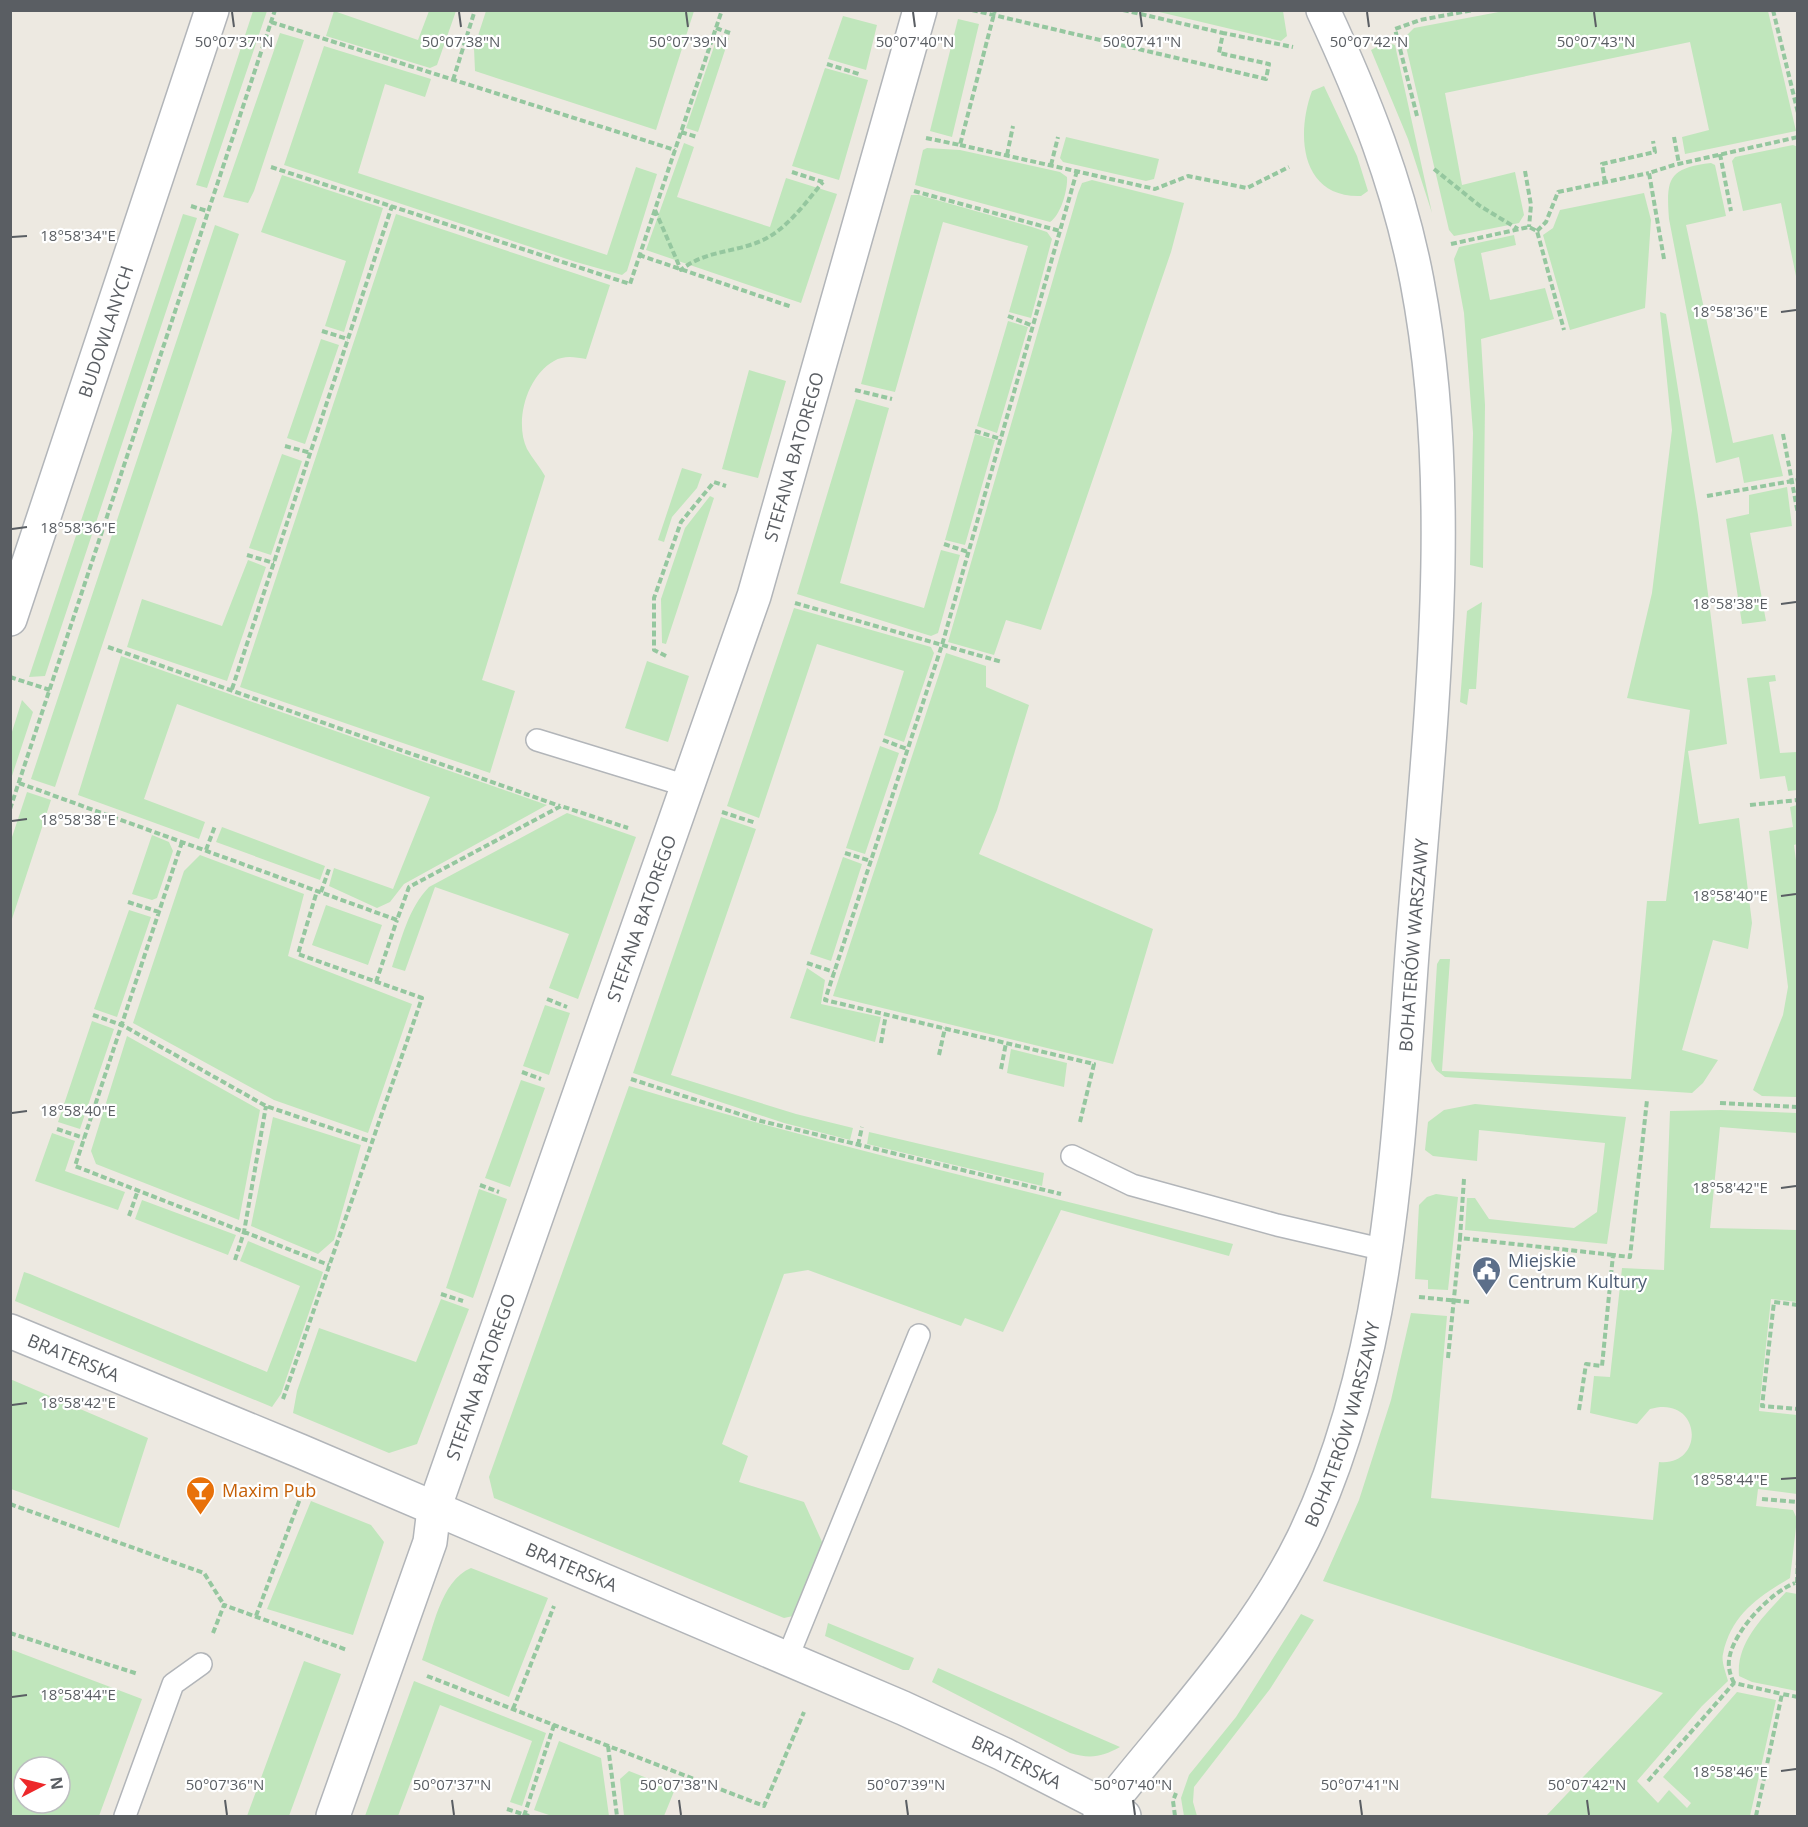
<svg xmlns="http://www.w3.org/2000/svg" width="1808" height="1827" font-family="'Open Sans',sans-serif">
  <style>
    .green { fill: #c0e6bc; fill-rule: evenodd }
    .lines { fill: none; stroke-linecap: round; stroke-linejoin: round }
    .service-casing { stroke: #b2b5b9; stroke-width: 24 }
    .minor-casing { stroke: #b2b5b9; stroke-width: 36 }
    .tertiary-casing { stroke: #b2b5b9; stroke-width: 36 }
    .path { stroke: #95c79f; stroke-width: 4; stroke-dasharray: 6 3; stroke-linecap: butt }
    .service { stroke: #fff; stroke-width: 21 }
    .minor { stroke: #fff; stroke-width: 33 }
    .tertiary { stroke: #fff; stroke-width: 33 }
    .ticks { fill: none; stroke: #5a5e63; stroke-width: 2 }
    .labels { text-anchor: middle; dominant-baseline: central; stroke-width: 4.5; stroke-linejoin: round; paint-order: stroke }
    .street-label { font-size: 18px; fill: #5a5e63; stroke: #fff }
    .service-label { font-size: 18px; fill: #4e5e75; stroke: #fff; text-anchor: start }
    .food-label { font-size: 18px; fill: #c56008; stroke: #fff; text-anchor: start }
    .ticks-label { font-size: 15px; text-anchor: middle; fill: #5a5e63; stroke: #fff; stroke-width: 4.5; stroke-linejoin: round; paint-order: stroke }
  </style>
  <rect width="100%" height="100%" fill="#ede9e1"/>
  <path class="green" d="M253,11h14l-60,177 -11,-3z
    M334,11l84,29 11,-29h27l-19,54 -7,3 -104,-32z
    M486,11h208l-38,119 -181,-59 -1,-23z
    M1155,11h128l4,25 -6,5z
    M1504,11h264l28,120 -111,23 -3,-17 27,-7 -19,-88 -245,51 17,92 53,-13 9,43 -5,8 -65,13 -5,-6 -45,-192 10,-10z
    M843,16l34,9 -11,45 -38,-11z
    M958,19l21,5 -27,113 -22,-6z
    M280,33l24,7 -50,151 -6,12 -25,-6z
    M718,35l11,3 -31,94 -12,-4z
    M1386,42l9,3 37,168 -24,-74 -37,-89z
    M324,46l107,33 -6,18 -40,-13 -27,89 249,82 29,-88 21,7 -30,97 -5,4 -46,-13 -292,-97z
    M825,68l43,12 -29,100 -47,-14z
    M1324,86l33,70 11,35 -7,5c-61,2 -65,-62 -49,-105z
    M1066,137l93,22 -5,20 -8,2 -83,-19 -3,-4z
    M684,143l10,4 -17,50 93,30 16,-49 51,16 -36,109 -155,-53z
    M1793,145l5,2 -1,134 -16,-78 -38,8 -11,-50 3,-4z
    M927,148l33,2 100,22 7,5c1,12 -6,38 -17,45l-135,-37 8,-35z
    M1711,163l4,2 11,51 -40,9 47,218 40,-9 10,42 -39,7 -5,-26 -23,6 -47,-244c-3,-40 -1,-51 42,-56z
    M282,175l101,33 -39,124 -19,-6 21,-65 -85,-29z
    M1092,180l92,23 -13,49 -130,378 -35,-10 -12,35 -46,-13 130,-449 4,-10z
    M1644,193l7,27 -6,88 -75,22 -27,-95 10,-7 7,-18z
    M911,195h8l113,32 15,5 5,7 -21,79 -22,-6 19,-66 -85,-24 -48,170 -34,-8z
    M183,214l14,4 -152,458 -16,1z
    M396,214l214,71 -24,74c-11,-2 -22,-4 -32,2 -27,15 -40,60 -27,88 5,9 13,18 18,27l-63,204 33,11 -25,82 -250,-86z
    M215,225l24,9 -184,553 -24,-8z
    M1514,235l2,10 -35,8 9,47 55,-12 9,31 -73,20 4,66 -2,163 -13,-3 3,-132 -9,-120 -10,-54 5,-12z
    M1660,312l6,2 32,201 29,229 -39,7 11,73 40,-6 13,105 -4,26 -35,-9 -31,110 36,10 -15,23 -11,10 -247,-16 -9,-7 -5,-9 6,-97 3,-5h10l-8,112 189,8 16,-178h19l24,-191 -63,-12 25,-105 20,-163z
    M1008,321l20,6 -31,106 -20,-7z
    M321,339l18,6 -34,99 -18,-6z
    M749,370l37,11 -28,97 -36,-9z
    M856,399l33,9 -49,175 84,25 17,-58 19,5 -22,78 -7,3 -134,-42z
    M975,434l20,6 -30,105 -20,-5z
    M282,454l20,7 -31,94 -22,-7z
    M682,468l20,6 -5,14 -25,29 -8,25 -6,-2z
    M1787,487l5,39 -42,7 16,88 -24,3 -16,-105 23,-5v-19z
    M710,496l4,2 -48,146 -4,-1 -1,-44 24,-71z
    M248,560l18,7 -39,114 -100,-34 15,-48 80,27z
    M1482,602l-6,87h-7l-2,16 -7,-3 7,-91z
    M794,608l137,39 3,6 -30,89 -20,-7 20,-64 -87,-27 -58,174 -32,-12z
    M946,653l40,13v21l43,18 -32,105 -18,44 174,75 -40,135 -280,-68z
    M121,656l426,149 -143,79 -14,18 -13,6 -48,-22 5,-18 59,21 37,-92 -253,-93 -33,95 61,23 -6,17 -121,-44z
    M647,661l42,15 -21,66 -43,-14z
    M1775,675l1,6 -7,1 11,71 17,-1v38l-9,1 -3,-15 -25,3 -13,-101z
    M22,700l11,12 -22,67v-44z
    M880,746l19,7 -34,101 -19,-6z
    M27,792l24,8 -40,122v-82z
    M1797,805v39l-3,1 4,31 -1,221 -35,-1 -9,-6 30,-75 5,-28 -19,-156 24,-4 -3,-20z
    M567,813l69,24 -58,162 -29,-11 20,-54 -134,-47 -30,84 -13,-4c10,-29 16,-58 37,-80z
    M721,817l35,12 -85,246 125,39 57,14 -3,12 -66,-17 -151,-50z
    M222,827l103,39 -5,14 -104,-38z
    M152,835l17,7 4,9 -16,47 -5,2 -20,-6z
    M200,855l104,39 -16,62 124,48 -44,129 -94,-33 -141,-77 51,-152z
    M843,857l19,7 -31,97 -21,-7z
    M326,905l56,20 -14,40 -56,-20z
    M129,910l22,7 -34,100 -23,-8z
    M807,968l18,12 -4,24 60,13 -6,25 -85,-24z
    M545,1005l25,8 -21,62 -26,-9z
    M92,1021l22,8 -34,100 -22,-7z
    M127,1036l133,74 -21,110 -143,-56 -5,-13z
    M1011,1049l56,14 -3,24 -57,-14z
    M521,1080l24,8 -35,99 -25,-9z
    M629,1086c199,60 403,105 604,158l-4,12 -168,-46 -58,122 -38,-14 -4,8 -153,-56 -24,4 -62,170 26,12 -9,26 65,20 19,42 -30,72 -9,2 -290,-120 -5,-21z
    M1475,1104l151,13 -19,127 -142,-14 2,-32h8l14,21 85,9 23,-16 8,-69 -126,-13 -2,31 -44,-5 -8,-6 3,-28 16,-12z
    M1721,1110l76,3v20l-77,-6 -10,101 87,2v72l-26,-3 -12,112 38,4v79l-39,-5 -2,17 37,4 4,9 -7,59c-32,19 -59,37 -67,76 -2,7 3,19 5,27l-26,25 -65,75 21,22 11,-13 18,18 4,-5 -28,-26 74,-85 39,8 -26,116h-204l117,-123 -340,-112 36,-81 32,-100 20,-87 36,3 -16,182 222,22 6,-58c47,5 43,-68 -9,-53l-13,15 -47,-11 4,-37 16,1 12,-109 42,2 6,-159z
    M273,1117l88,28 -27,95 -16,14 -67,-28z
    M869,1132l175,41 -2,13 -175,-42z
    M52,1133l23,8 -10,30 60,21 -7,18 -83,-29z
    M479,1189l28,10 -34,99 -27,-10z
    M1436,1194l22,3 -10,93 -20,-1v-9l-13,-1 4,-74 8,-8z
    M142,1200l94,35 -8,20 -93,-36z
    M248,1241l75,31 -42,122 -9,13 -257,-106 9,-29 6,2 237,98 33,-86 -60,-25z
    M441,1299l28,10 -52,135 -28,9 -96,-40 4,-22 22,-63 97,34z
    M10,1379l138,59 -29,90 -108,-39z
    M311,1501l60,24 13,17 -31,93 -86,-26z
    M471,1568l77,30 -39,99 -87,-37c11,-30 18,-79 49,-92z
    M1786,1592l11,2v97l-45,-9 -13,-6c-3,-34 25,-60 47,-84z
    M1301,1614l13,6 -44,69 -76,98 -1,15 4,14h-13l-3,-18 8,-23 47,-58z
    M828,1623l86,35 -5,12h-6l-78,-34z
    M10,1649l132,50 -43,117h-88zM24,1767h36v36h-36z
    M304,1661l37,13 -52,142h-42z
    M938,1668l182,79c-18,10 -30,12 -50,6l-138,-71z
    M414,1681l132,52 -24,73 -12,-4 22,-61 -92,-36 -42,111h-33z
    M559,1741l42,17 8,58h-57l-18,-6z
    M629,1771l46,18 -11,27h-40l-4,-37z"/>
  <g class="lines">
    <defs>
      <path id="service" d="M537,740l150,46
        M1072,1156l60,29 145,40 108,25
        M787,1659l132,-324
        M125,1816l48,-132 28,-20"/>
      <g id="minor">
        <path id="s1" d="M10,1331l290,120 603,257 100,46 121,62"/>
        <path id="s2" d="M333,1816l97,-274 4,-33 320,-913 166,-586"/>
        <path id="s3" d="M1100,1816c70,-90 152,-173 203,-277 89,-185 95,-399 110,-599 17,-216 45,-445 4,-659 -18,-95 -53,-183 -94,-271"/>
      </g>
      <g id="tertiary">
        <path id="s4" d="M10,619l202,-609"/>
      </g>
    </defs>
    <use href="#service" class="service-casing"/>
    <use href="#minor" class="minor-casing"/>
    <use href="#tertiary" class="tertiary-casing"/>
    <path class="path" d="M972,10l294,69 3,-15 -50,-11 4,-20 70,14
      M1123,10l100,23
      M1773,10l25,103
      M271,22l404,128
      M716,28l14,5
      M827,64l32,10
      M453,80l22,-70
      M1417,116l-22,-87 25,-9 53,-10
      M681,132l16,5
      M1674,137l5,27
      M926,138l34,7 35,-135
      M960,145l195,44 33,-13 59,12 42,-21
      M1720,154l11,57
      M1007,155l6,-29
      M1051,165l7,-28
      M271,167l359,117 92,-274
      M1434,169l46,37 38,23
      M1077,171l-135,474 -117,355 269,64 -14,58
      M1525,171l6,34 -2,22
      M792,172l31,10
      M1605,182l-3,-18 53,-12 -2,-11
      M914,191l146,40
      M191,206l16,5
      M655,210l26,60c24,-20 54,-17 82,-30 25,-12 43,-38 60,-58
      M1537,231l9,-9 12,-30 91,-19
      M1451,244l78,-17 8,4 27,99
      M639,255l153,52
      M1664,259l-15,-86 25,-8 124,-28
      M1008,316l25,10
      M322,331l26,8
      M855,390l37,9
      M975,431l26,8
      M1783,434l15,80
      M285,446l26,7
      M1707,496l91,-16
      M944,544l24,8
      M247,555l27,8
      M795,603l207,59
      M108,647l452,159
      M666,656l-12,-6v-52l27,-76 33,-40 12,4
      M10,677l40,13
      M232,689l160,-483
      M883,740l24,9
      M19,783l378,137 12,-33 152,-81 67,22
      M1750,805l48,-5
      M10,809l265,-799
      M722,812l34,11
      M182,842l-107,324 254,99
      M206,850l9,-24
      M845,853l26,8
      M321,892l8,-23
      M128,902l31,10
      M807,963l27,9
      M376,982l21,-62
      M547,999l20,8
      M93,1015l29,10 144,81 106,36
      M881,1043l5,-29
      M939,1055l6,-27
      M1001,1069l5,-26
      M522,1072l19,7
      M631,1079l130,42 300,73
      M1720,1103l78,4
      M57,1129l27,9
      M858,1145l4,-18
      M1464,1179l-4,59 153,17
      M480,1185l19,7
      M129,1216l9,-26
      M235,1260l9,-28 22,-126
      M441,1294l22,7
      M1419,1297l50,5
      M1798,1305l-24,-3 -12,104 36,3
      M1448,1358l12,-120
      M283,1399l139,-401 -124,-44 19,-63
      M1579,1410l7,-46 16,2 11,-111 17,2 17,-157
      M1762,1499l36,3
      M10,1504l194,69 20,32
      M1797,1583l1,-24
      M256,1616l45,-120
      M10,1633l128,41
      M213,1633l11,-28 123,45
      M427,1676l337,130 40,-94
      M1734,1683c-4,-8 -7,-18 -4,-28 6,-26 41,-63 65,-72
      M513,1709l41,-103
      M608,1746l9,70
      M1648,1781l86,-98 48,11
      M507,1809l22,7
      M524,1816l30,-91
      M1175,1816l-2,-15 3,-8
      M1756,1816l26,-122 16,3"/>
    <use href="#service" class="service"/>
    <use href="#minor" class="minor"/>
    <use href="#tertiary" class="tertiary"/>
  </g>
  <path class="ticks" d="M232,12l2,15M459,12l2,15M686,12l2,15M913,12l2,15M1140,12l2,15M1367,12l2,15M1594,12l2,15M12,237l15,-1M1781,312l15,-2M12,529l15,-2M1781,604l15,-2M12,821l15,-2M1781,896l15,-2M12,1113l15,-2M1781,1188l15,-2M12,1405l15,-2M1781,1479l15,-1M12,1697l15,-2M1781,1771l15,-2M225,1800l2,15M452,1800l2,15M679,1800l2,15M906,1800l2,15M1133,1800l2,15M1360,1800l2,15M1587,1800l2,15"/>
  <defs>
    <symbol id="civic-pin" viewBox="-11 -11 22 30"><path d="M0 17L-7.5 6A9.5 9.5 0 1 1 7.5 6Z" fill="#5c6f8a" stroke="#fff"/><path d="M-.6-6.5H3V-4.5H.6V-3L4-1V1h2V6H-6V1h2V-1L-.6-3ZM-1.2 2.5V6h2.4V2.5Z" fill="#fff"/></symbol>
    <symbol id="bar-pin" viewBox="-11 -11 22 30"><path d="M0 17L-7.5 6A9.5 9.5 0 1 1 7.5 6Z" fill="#e8710a" stroke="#fff"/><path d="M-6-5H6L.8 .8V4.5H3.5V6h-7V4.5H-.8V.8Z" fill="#fff"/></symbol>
  </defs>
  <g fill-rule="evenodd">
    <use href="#civic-pin" x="1470" y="1254" width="33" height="45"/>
    <use href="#bar-pin" x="184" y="1474" width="33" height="45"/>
  </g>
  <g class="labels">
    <g class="street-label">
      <text stroke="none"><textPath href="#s4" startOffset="303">BUDOWLANYCH</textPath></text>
      <text stroke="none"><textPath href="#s2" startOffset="1436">STEFANA BATOREGO</textPath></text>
      <text stroke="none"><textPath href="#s2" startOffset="950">STEFANA BATOREGO</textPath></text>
      <text stroke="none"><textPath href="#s3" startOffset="952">BOHATERÓW WARSZAWY</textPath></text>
      <text stroke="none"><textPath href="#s1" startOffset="69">BRATERSKA</textPath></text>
      <text stroke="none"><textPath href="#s2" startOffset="464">STEFANA BATOREGO</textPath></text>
      <text stroke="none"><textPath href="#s3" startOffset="466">BOHATERÓW WARSZAWY</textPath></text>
      <text stroke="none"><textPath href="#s1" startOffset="609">BRATERSKA</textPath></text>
      <text stroke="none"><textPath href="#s1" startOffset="1095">BRATERSKA</textPath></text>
    </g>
    <g class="service-label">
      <text x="1508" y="1260">Miejskie<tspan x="1508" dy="21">Centrum Kultury</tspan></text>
    </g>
    <g class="food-label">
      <text x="222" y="1490">Maxim Pub</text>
    </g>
  </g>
  <g class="ticks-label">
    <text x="1596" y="47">50°07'43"N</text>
    <text x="234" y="47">50°07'37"N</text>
    <text x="461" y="47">50°07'38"N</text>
    <text x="688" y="47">50°07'39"N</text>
    <text x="915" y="47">50°07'40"N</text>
    <text x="1142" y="47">50°07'41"N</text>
    <text x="1369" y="47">50°07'42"N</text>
    <text x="78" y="241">18°58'34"E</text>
    <text x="1730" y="317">18°58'36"E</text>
    <text x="78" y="533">18°58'36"E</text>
    <text x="1730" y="609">18°58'38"E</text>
    <text x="78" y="825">18°58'38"E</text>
    <text x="1730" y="901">18°58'40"E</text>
    <text x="78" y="1116">18°58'40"E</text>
    <text x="1730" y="1193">18°58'42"E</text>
    <text x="78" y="1408">18°58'42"E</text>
    <text x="1730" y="1485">18°58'44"E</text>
    <text x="78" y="1700">18°58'44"E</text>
    <text x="1730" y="1777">18°58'46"E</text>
    <text x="225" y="1790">50°07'36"N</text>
    <text x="452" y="1790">50°07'37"N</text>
    <text x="679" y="1790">50°07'38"N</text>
    <text x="906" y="1790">50°07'39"N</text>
    <text x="1133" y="1790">50°07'40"N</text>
    <text x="1360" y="1790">50°07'41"N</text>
    <text x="1587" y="1790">50°07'42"N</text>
  </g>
  <rect width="1808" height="1827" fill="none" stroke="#5a5e63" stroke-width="24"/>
  <g transform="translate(42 1785) rotate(83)"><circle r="28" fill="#ffffff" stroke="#bdbfc1" stroke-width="1.5"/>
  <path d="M0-4.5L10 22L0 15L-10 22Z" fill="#ed282a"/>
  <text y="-9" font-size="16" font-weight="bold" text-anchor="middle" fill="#5a5e63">N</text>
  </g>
</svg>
